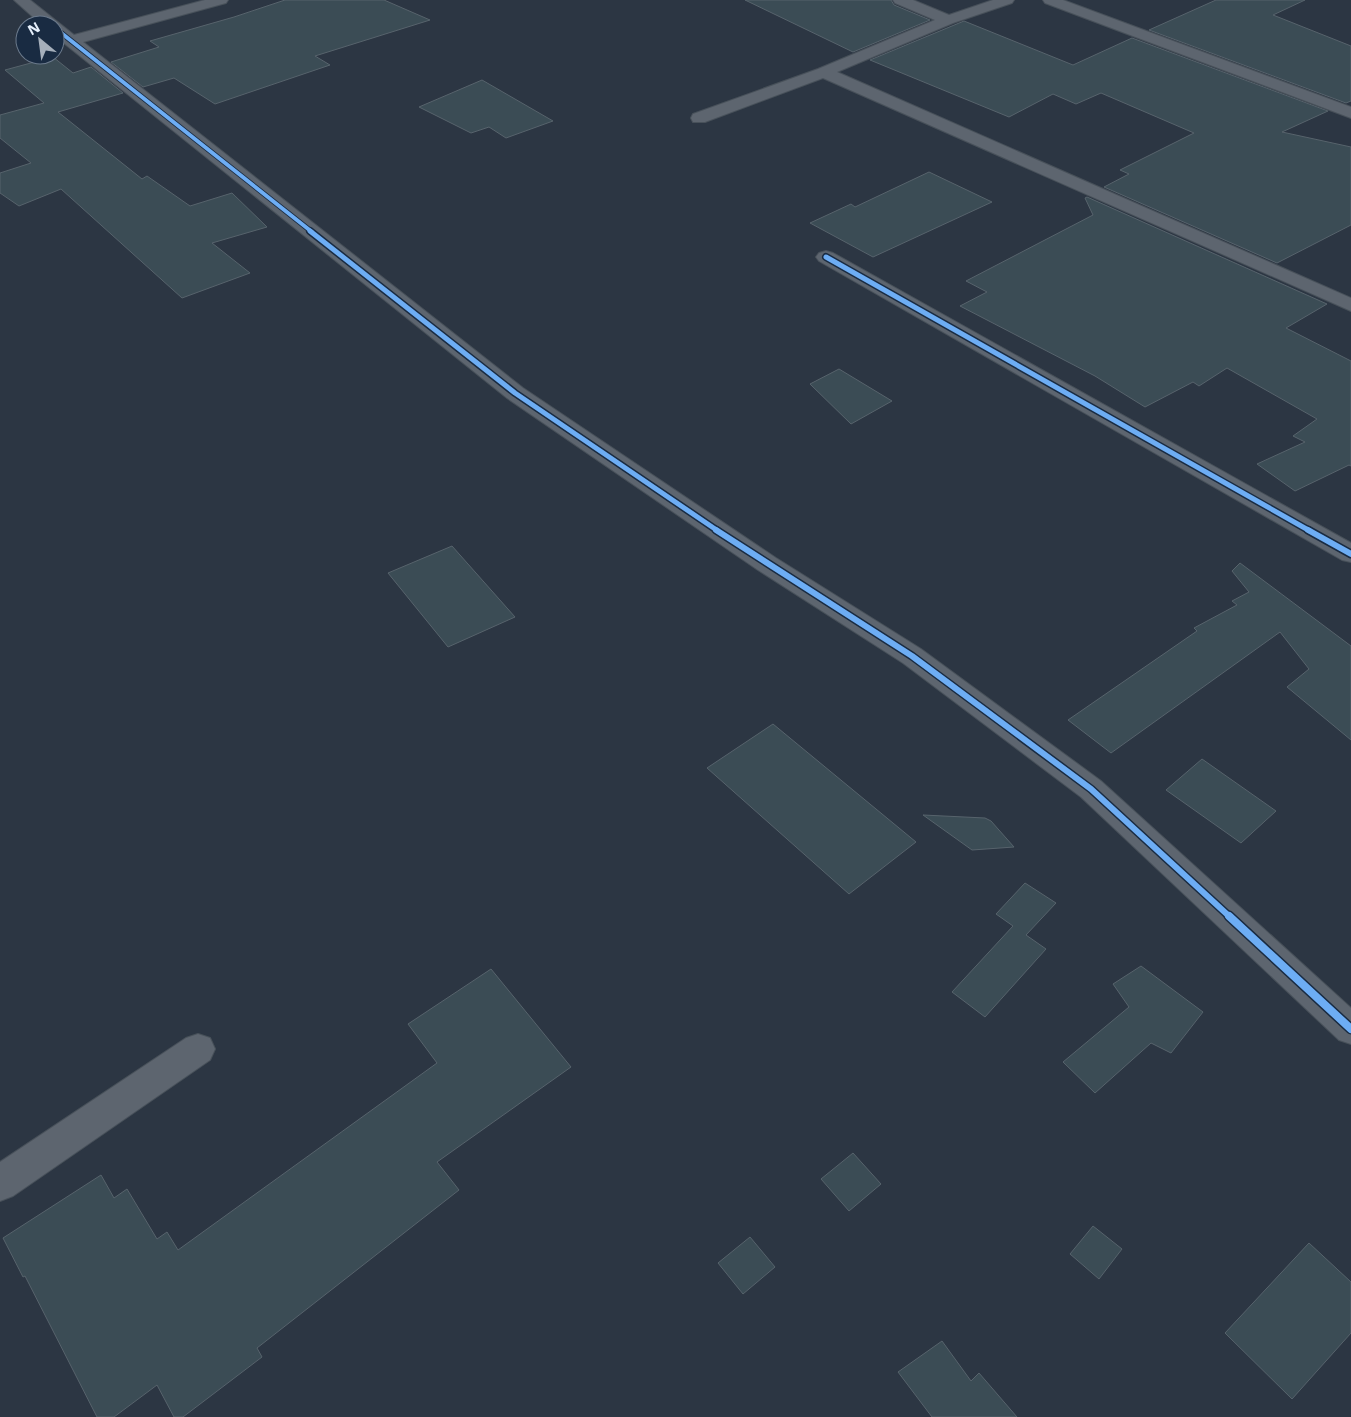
<svg xmlns="http://www.w3.org/2000/svg" width="1351" height="1417" font-family="'Open Sans',sans-serif">
  <style>
    .building { fill: #3b4c55; stroke: #57636c }
    .lines { fill: none; stroke-linecap: round; stroke-linejoin: round }
    .minor-casing { stroke: #48515a; stroke-width: 2 }
    .minor { fill: #5d656f; fill-rule: evenodd }
    .cycleway-far3-casing { stroke: #192b42; stroke-width: 5.5 }
    .cycleway-far2-casing { stroke: #192b42; stroke-width: 8 }
    .cycleway-far1-casing { stroke: #192b42; stroke-width: 9 }
    .cycleway-casing { stroke: #192b42; stroke-width: 11 }
    .cycleway-far3 { stroke: #6dadf4; stroke-width: 4 }
    .cycleway-far2 { stroke: #6dadf4; stroke-width: 5 }
    .cycleway-far1 { stroke: #6dadf4; stroke-width: 6 }
    .cycleway { stroke: #6dadf4; stroke-width: 8 }
  </style>
  <rect width="100%" height="100%" fill="#2c3643"/>
  <path class="building" d="M285,0h99l46,20 -115,36 15,9 -115,39 -41,-26 -31,9 -32,-25 48,-15 -9,-6 84,-24z
    M745,0h146l3,5 36,15 -77,32z
    M1216,0h89l-32,15 78,31v55l-5,2 -197,-73z
    M964,21l109,44 59,-27 196,73 -46,21 69,15v78l-74,38 -173,-76 25,-13 -9,-4 74,-37 -93,-40 -25,11 -23,-10 -44,23 -139,-57z
    M53,57l20,16 18,-6 32,26 -65,19 84,67 5,-3 43,30 42,-13 35,34 -55,16 38,30 -68,25 -121,-109 -42,17 -19,-13v-20l31,-10 -31,-25v-23l44,-12 -39,-33z
    M482,80l71,41 -47,17 -17,-11 -18,6 -52,-26z
    M929,172l63,30 -119,55 -63,-34 41,-19 4,3z
    M1087,197l240,107 -41,24 65,33v105l-2,-1 -54,26 -38,-27 48,-22 -12,-6 24,-17 -90,-51 -28,18 -6,-4 -48,25 -50,-31 -135,-70 27,-14 -21,-11 127,-66 -8,-17z
    M839,369l53,32 -41,23 -41,-40z
    M452,546l63,71 -67,30 -60,-74z
    M1240,563l111,83v94l-64,-53 22,-18 -29,-37 -169,121 -43,-33 129,-89 -3,-3 43,-23 -5,-4 17,-9 -17,-21z
    M773,724l143,118 -67,52 -142,-126z
    M1202,759l74,52 -35,32 -75,-53z
    M923,815l62,3 6,3 23,26 -42,3z
    M1025,883l31,20 -30,32 20,14 -61,68 -33,-25 61,-66 -17,-12z
    M1141,966l62,46 -32,41 -20,-10 -56,50 -32,-31 66,-55 -16,-23z
    M491,969l80,98 -134,95 22,28 -202,158 5,9 -79,60h-9l-17,-32 -43,32h-17l-72,-141 -2,1 -20,-39 98,-63 13,23 13,-9 30,50 10,-7 11,18 259,-187 -29,-39z
    M853,1153l28,31 -32,27 -28,-32z
    M1093,1226l29,23 -23,30 -29,-25z
    M750,1237l25,30 -32,27 -25,-31z
    M1309,1243l42,39v51l-59,66 -67,-66z
    M942,1341l29,40 8,-8 38,44h-85l-34,-45z"/>
  <g class="lines">
    <defs>
      <path id="minor" d="M14,0h16l44,35 131,-35h23l-2,3 -143,39 440,346 253,170 145,91 180,132 250,227v36l-12,-4 -258,-243 -178,-134 -145,-93 -251,-172 -442,-354 -10,-9v-10h-13z
        M893,0h20l36,15 44,-15h21l-2,3 -59,20 -116,49 514,226v13l-528,-233 -118,44h-12l-2,-4 2,-4 125,-45 117,-49 -40,-17z
        M1043,0h20l288,107v11l-306,-115z
        M826,251l7,2 518,290v19l-9,-2 -523,-299 -3,-4 3,-4z
        M198,1034l12,4 5,11 -5,11 -197,136 -13,5v-39l186,-124z"/>
    </defs>
    <use href="#minor" class="minor-casing"/>
    <use href="#minor" class="minor"/>
    <defs>
      <path id="cycleway-far3" d="M55,28l257,204"/>
      <path id="cycleway-far2" d="M310,231l205,162 203,138
        M826,257l484,274"/>
      <path id="cycleway-far1" d="M716,530l196,126 179,133 139,128
        M1308,530l43,24"/>
      <path id="cycleway" d="M1229,916l122,113"/>
    </defs>
    <use href="#cycleway-far3" class="cycleway-far3-casing"/>
    <use href="#cycleway-far2" class="cycleway-far2-casing"/>
    <use href="#cycleway-far1" class="cycleway-far1-casing"/>
    <use href="#cycleway" class="cycleway-casing"/>
    <use href="#cycleway-far3" class="cycleway-far3"/>
    <use href="#cycleway-far2" class="cycleway-far2"/>
    <use href="#cycleway-far1" class="cycleway-far1"/>
    <use href="#cycleway" class="cycleway"/>
  </g>
  <g transform="translate(40 40) rotate(331)"><circle r="24" fill="#192b42" stroke="#6b7a8c"/>
  <path d="M0-4L9 19L0 12L-9 19Z" fill="#a5afbb"/>
  <text y="-8" font-size="14" font-weight="bold" text-anchor="middle" fill="#e6f0fc">N</text>
  </g>
</svg>
